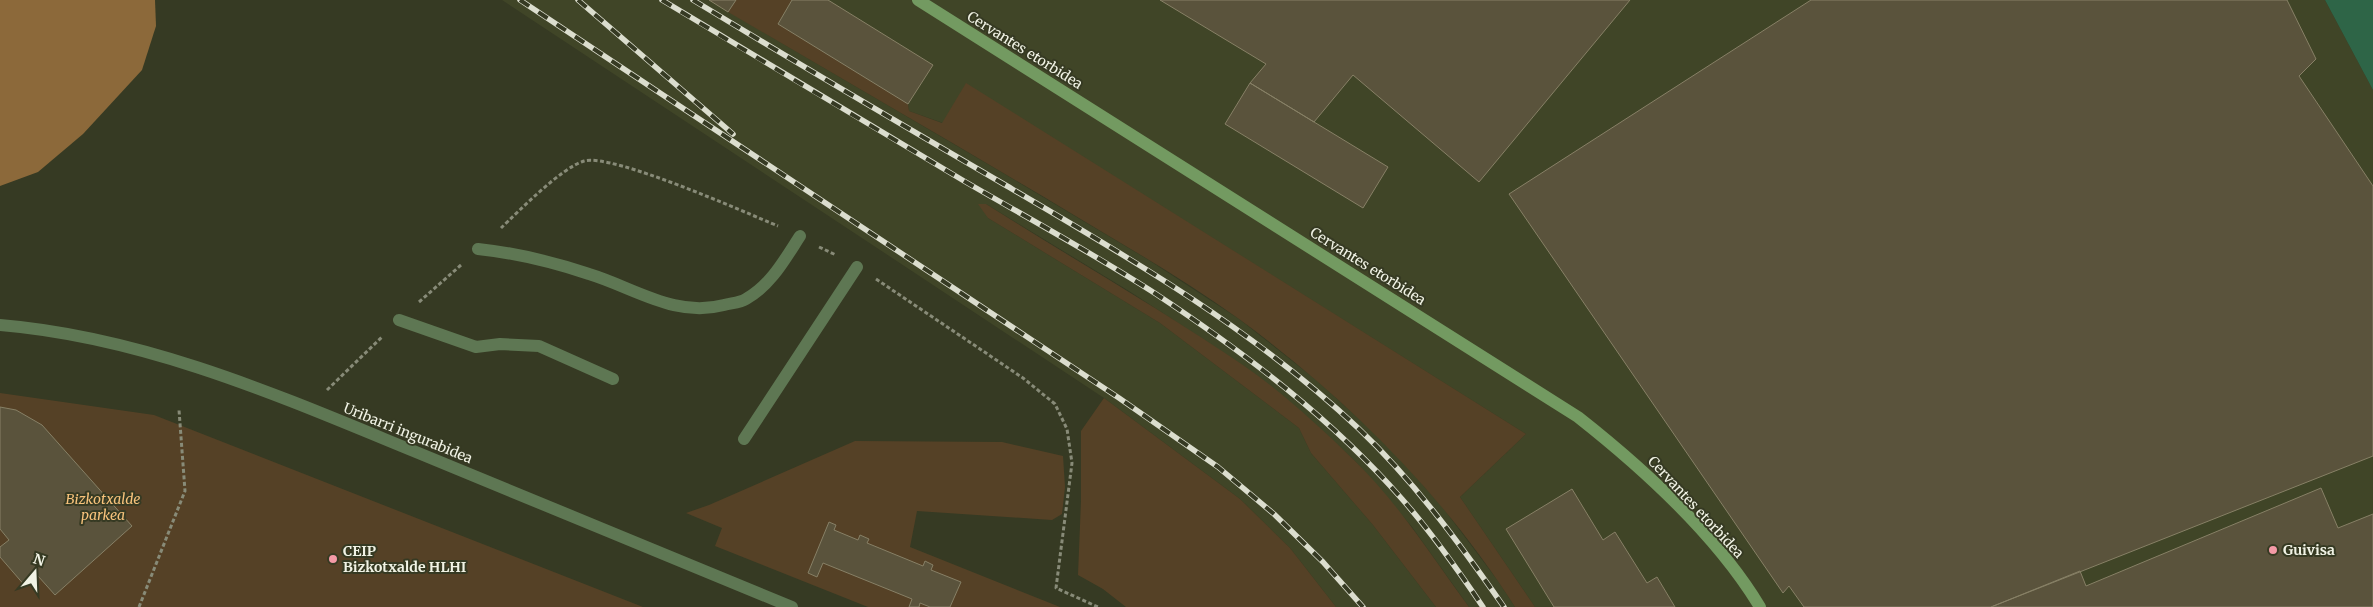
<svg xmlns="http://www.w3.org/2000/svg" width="2373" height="607" font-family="Merriweather,serif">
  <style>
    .built { fill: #404527 }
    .green { fill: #554126 }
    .forest { fill: #8c693a }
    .water { fill: #2e6547 }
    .building { fill: #5a533c; stroke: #878066 }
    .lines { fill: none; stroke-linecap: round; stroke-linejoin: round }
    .path { stroke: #888b78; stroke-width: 3; stroke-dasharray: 4 2.5; stroke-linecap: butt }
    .lane { stroke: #5e7753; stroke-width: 12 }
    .street { stroke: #5e7753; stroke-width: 12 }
    .secondary { stroke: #739a61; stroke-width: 12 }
    .rail-casing { stroke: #dbddce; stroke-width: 5.5 }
    .rail { stroke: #363a23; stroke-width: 4; stroke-dasharray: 11; stroke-linecap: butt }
    .poi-dot { fill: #f49aa6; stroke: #363a23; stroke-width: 2 }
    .labels { text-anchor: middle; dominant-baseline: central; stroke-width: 4; stroke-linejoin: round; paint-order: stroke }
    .street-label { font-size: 14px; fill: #f1f3e5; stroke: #363a23 }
    .park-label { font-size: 14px; font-style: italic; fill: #f8c37c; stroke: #363a23 }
    .poi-label { font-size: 14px; font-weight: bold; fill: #f1f3e5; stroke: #363a23; text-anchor: start }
  </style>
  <rect width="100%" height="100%" fill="#363a23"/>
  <path class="built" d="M502,0h234l-7,12 262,154 156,93 92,60 76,60 74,67 54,62 55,73 17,26h-46l-57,-80 -56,-65 -50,-46 -62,-50 -115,-75 -143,-87 2,14 172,105 139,105 12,25 62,72 63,82h-100l-46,-59 -50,-49 -136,-101z
    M792,0h1533l48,90v517h-838l-75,-110 66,-63 -560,-350 -23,39 -34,-12 -1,-7 -130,-80z"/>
  <path class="green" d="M736,0h56l-14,24 130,80 1,7 33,12 24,-40 560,351 -66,63 75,110h-20c-72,-113 -168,-209 -276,-288 -62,-45 -130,-82 -195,-122 -105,-62 -210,-123 -316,-185z
    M978,204h8c85,54 173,104 257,161 39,27 77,62 112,96 44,43 78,97 114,146h-33l-63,-82 -62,-72 -12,-25 -139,-105 -172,-105z
    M0,393l154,22 489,192h-643z
    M1104,398l136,101 50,49 46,59h-210l-23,-18 -25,-14 3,-74v-70z
    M855,441l147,1 61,14 2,31 -3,27 -10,6 -135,-9 -7,36 150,60h-192l-153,-61 7,-18 -36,-15 23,-8z"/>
  <path class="forest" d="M0,0h155l1,26 -14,44 -59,64 -45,38 -38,14z"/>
  <path class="water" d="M2325,0h48v90z"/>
  <path class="building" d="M709,0h27l-8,12z
    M792,0h36l105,65 -25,39 -130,-80z
    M1160,0h470l-151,182 -126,-107 -39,47 -64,-39 16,-19z
    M1811,0h476l29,59 -17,17 74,110v270l-382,151h-187l-15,-21 -6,7 -274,-399z
    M1250,83l138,84 -25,41 -138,-84z
    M0,407l16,3 26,15 90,101 -77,69 -17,-19 -12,11 -26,-30v-10l9,-7 -9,-11z
    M2321,488l17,40 35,-14v93h-382l89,-36 6,15z
    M1572,489l31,51 12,-8 32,51 10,-6 18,30h-121l-48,-78z
    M829,522l7,3 -2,5 24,10 2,-5 9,4 -2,4 56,23 2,-5 8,4 -2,5 30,12 -11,25h-20l-10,-4 -1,4h-10l3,-8 -89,-36 -6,14 -9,-4z"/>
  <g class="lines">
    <path class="path" d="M501,228c18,-17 60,-60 83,-67 28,-8 160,51 194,65
      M819,247l17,8
      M876,279l147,99 32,26 12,25 5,34 -16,125 42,19
      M419,302l42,-37
      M327,390l56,-54
      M139,607l46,-116 -6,-81"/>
    <path class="lane" d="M478,249c38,4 75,13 111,25 46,14 86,44 135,31 7,-2 16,-2 22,-6 25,-14 39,-40 54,-63
      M399,320l77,27 24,-3 39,2 74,33
      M744,439l113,-172"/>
    <path class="street" d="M0,325c146,12 282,72 416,127 125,52 251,103 376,155"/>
    <path class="secondary" d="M918,0l660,417c66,52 138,117 182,190"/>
    <defs>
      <path id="rail" d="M520,0l599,398 99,69 56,47 49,48 40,45
        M578,0l155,134
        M662,0c100,61 201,121 302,181 64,37 130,73 192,113 89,59 176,125 246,205 30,34 56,71 81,108
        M693,0c104,63 209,125 314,186 123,72 247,144 351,242 56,53 102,116 146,179"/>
    </defs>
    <use href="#rail" class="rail-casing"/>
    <use href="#rail" class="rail"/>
  </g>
  <g class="poi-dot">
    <circle cx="2273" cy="550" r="5"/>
    <circle cx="333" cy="559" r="5"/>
  </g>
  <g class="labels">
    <g class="street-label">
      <text transform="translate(1025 50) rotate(32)">Cervantes etorbidea</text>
      <text transform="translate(1368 266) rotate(32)">Cervantes etorbidea</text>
      <text transform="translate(408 433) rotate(22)">Uribarri ingurabidea</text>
      <text transform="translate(1696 507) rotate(47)">Cervantes etorbidea</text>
    </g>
    <g class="park-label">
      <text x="103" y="499">Bizkotxalde<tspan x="103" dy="16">parkea</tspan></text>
    </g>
    <g class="poi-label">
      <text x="2283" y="550">Guivisa</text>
      <text x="343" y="551">CEIP<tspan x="343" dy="16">Bizkotxalde HLHI</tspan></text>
    </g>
  </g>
  <g transform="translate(35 572) rotate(19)" stroke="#363a23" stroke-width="4" paint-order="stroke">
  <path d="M0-4L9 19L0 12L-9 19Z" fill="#f1f3e5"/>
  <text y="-8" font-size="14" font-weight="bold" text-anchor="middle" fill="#f1f3e5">N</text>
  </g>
</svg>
